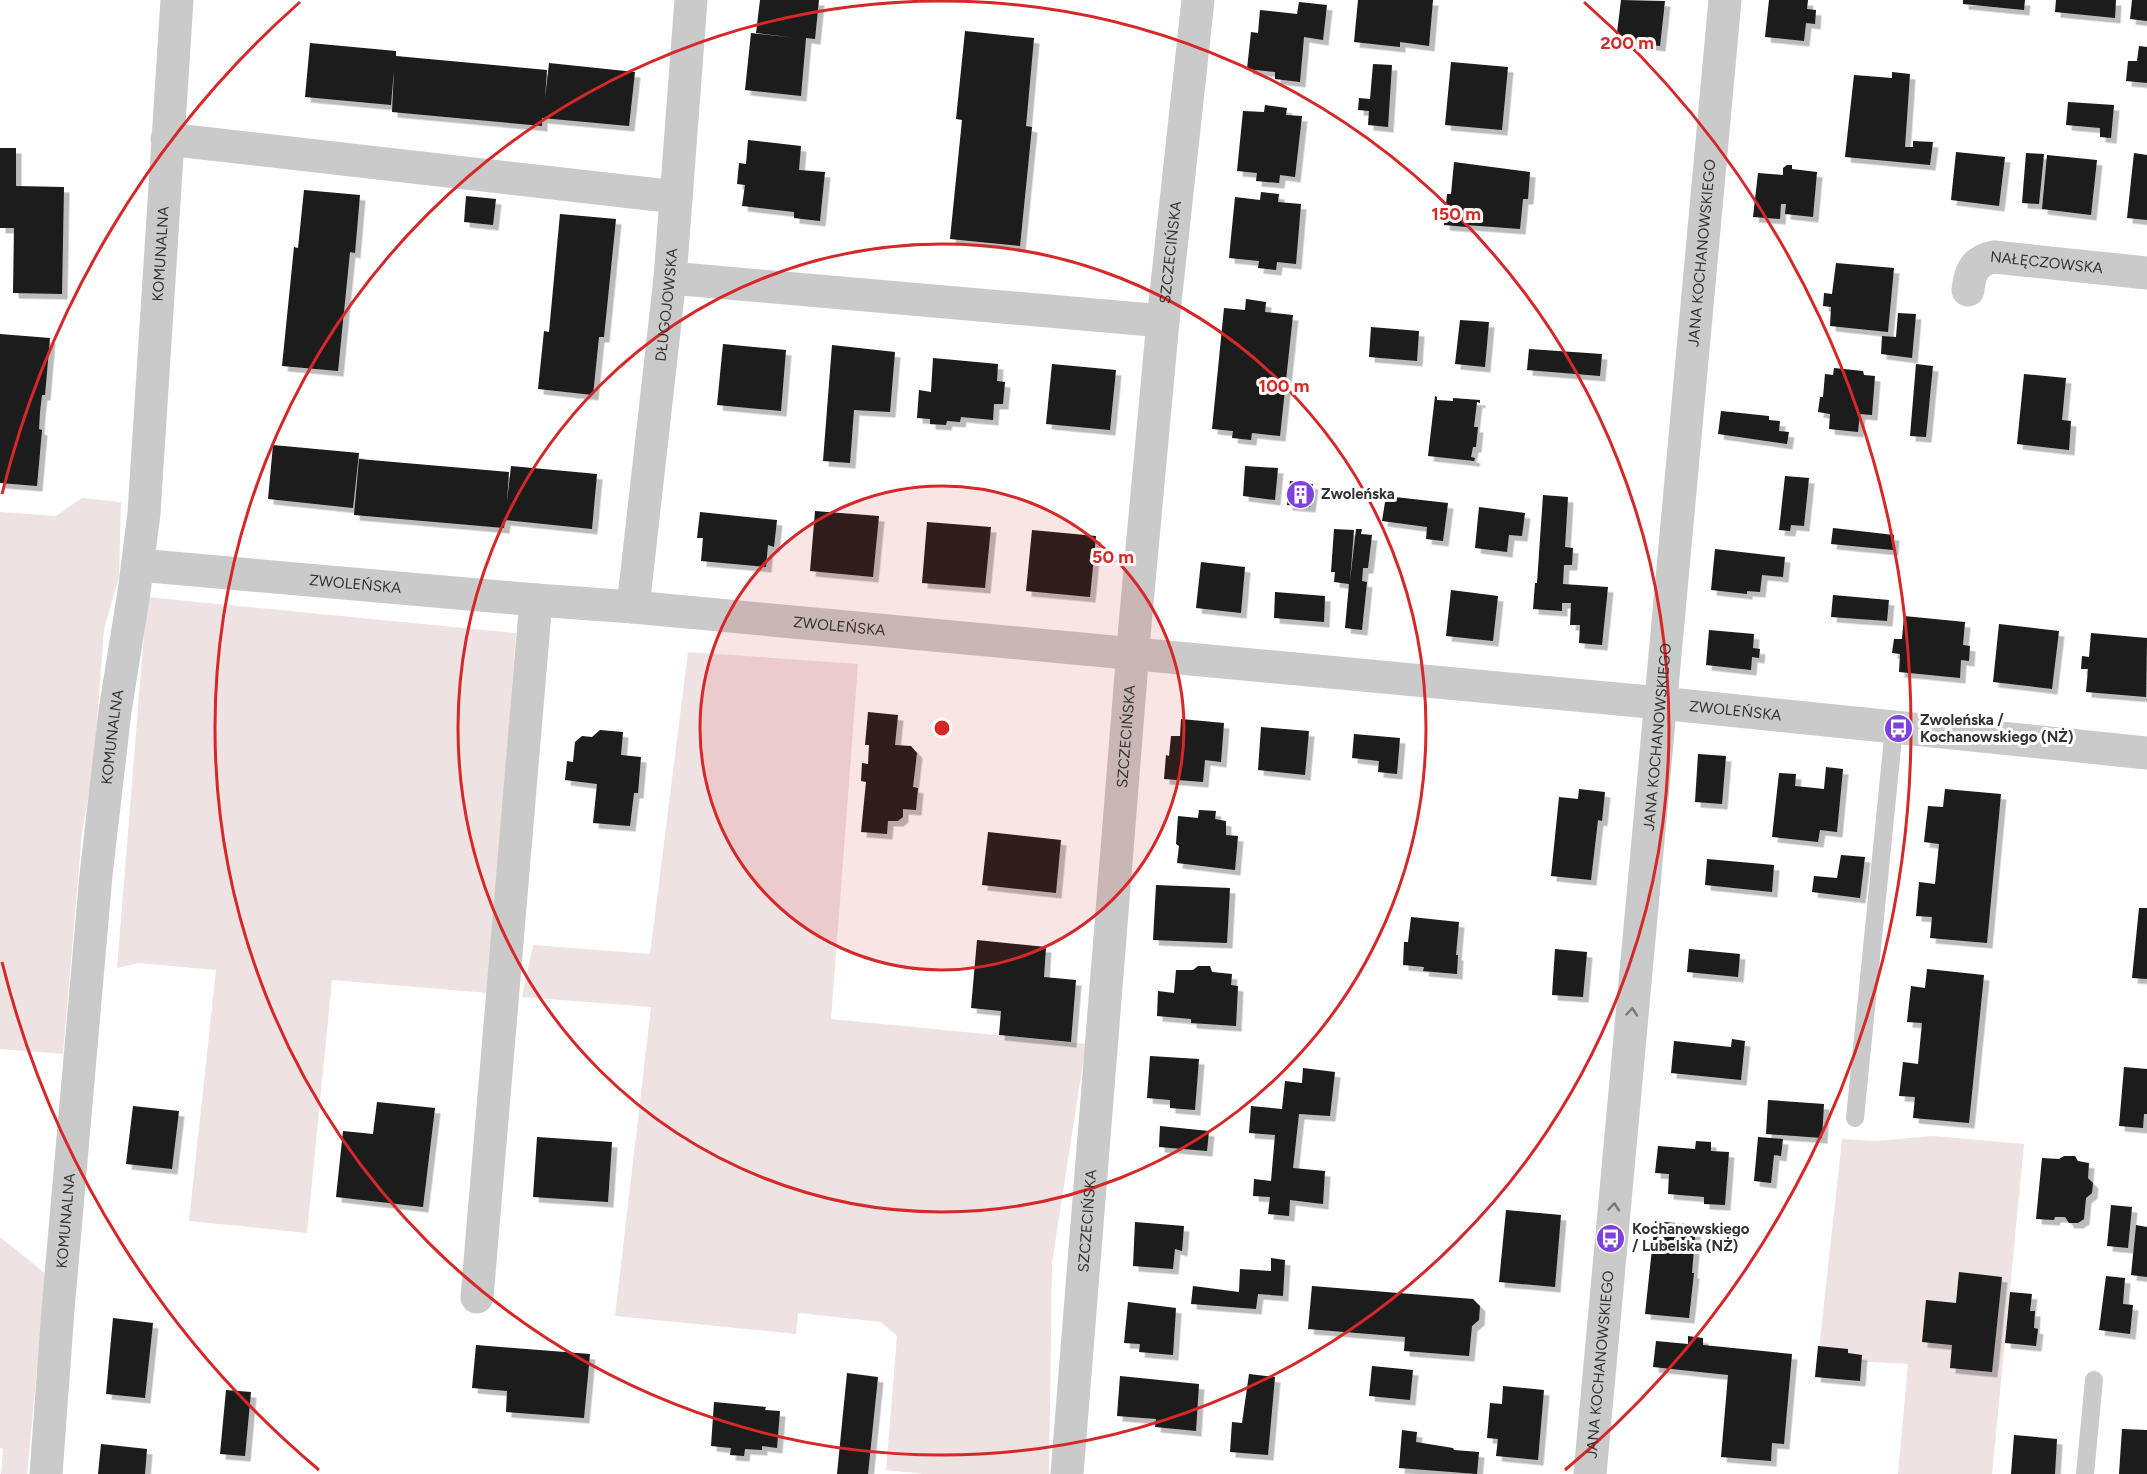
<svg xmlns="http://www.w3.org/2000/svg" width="2147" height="1474" font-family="Figtree,sans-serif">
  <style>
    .green { fill: #eee2e3 }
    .building { fill: #1a1a1a; filter: url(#shadow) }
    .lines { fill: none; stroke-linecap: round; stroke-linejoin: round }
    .service { stroke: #cacaca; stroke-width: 18 }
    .minor { stroke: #cacaca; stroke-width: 33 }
    .oneway { stroke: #777 }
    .ring { fill: none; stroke: #d62828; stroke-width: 3 }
    .labels { text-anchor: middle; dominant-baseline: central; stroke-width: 6; stroke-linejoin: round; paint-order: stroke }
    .street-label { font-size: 15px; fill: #333; stroke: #fff }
    .poi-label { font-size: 15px; font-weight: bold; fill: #333; stroke: #fff; text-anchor: start }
    .centre { fill: #d62828; stroke: #fff; stroke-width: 3 }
    .ring-label { font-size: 18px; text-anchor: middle; font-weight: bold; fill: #d62828; stroke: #fff; stroke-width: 6; stroke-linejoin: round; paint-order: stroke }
  </style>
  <defs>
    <filter id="shadow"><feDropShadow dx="5.5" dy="5.5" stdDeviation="0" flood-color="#0004"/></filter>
  </defs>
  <rect width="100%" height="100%" fill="#fff"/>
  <path class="green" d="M82,498l39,4 -2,75 -15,52 -11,144 -11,59 -19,222 -63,-5v-537l56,4z
    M147,597l369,36 -27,360 -157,-13 -25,253 -118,-12 27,-251 -78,-7 -21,5z
    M688,652l170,12 -27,355 255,25 -34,219 -3,211h-125l-38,-4 11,-134 -16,-14 -83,-9 -2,21 -181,-18 36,-309 -129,-10 11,-52 117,9z
    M1933,1136l91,8 -32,330h-94l10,-110 -90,-5 24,-220 33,2z
    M0,1237l46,37 -19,200h-26l2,-25 -3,-1z"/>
  <path class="building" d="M760,0h59l-4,39 -9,-1 -5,58 -56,-6 6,-57 45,5 -40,-5z
    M1358,0h75l-4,46 -29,-4v5l-46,-5z
    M1621,0l44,1 -5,45 -44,-5z
    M1769,0h39l-1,9 9,1 -1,14 -9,-1 -2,18 -39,-4z
    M1963,0h62l-1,10 -61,-6z
    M2056,0h60l-1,18 -60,-6z
    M2132,0h15v21l-17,-2z
    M1299,2l28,3 -4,35 -19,-3 -4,45 -25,-3v-7l-28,-3 4,-37 7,1 2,-23 37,4z
    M965,31l69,7 -8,88 6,1 -12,119 -70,-7 12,-119 -6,-1z
    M310,43l86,8v5l151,14 -2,29 4,-36 86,9 -6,54 -87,-8v8l-150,-14 2,-42 -3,35 -86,-8z
    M2139,46l8,1v36l-21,-2 2,-20h9z
    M1451,62l57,5 -6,63 -57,-5z
    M1373,64l19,1 -4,62 -20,-2 1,-14 -11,-1 1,-12 11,1z
    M1892,72l18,2 -5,73h8v-6l20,1 -3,23 -85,-8 9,-82 38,3z
    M2068,102l46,3 -3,33 -11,-1v-9l-34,-3z
    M1265,105l22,3 -1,7 16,1 -7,61 -15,-2 -1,8 -23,-2 1,-8 -20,-2 6,-60 21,1z
    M748,140l53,6 -2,24 26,2 -5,49 -26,-3v-6l-52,-6 3,-21 -8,-1 2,-21 7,1z
    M0,148h16v38l48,1 -2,107 -49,-1 1,-65h-14z
    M1956,152l49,5 -6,49 -48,-6z
    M2026,153l18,1 -5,50 -17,-1z
    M2134,153l13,2v65l-20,-2z
    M2047,155l50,5 -6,55 -49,-6z
    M1454,162l76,10 -2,27h-5l-3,30 -54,-4 1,2 -23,-2 3,-31h4z
    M1787,165h5v4l25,3 -4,45 -28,-3 1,-10h-5l-1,15 -27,-2 5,-44 25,2v-7z
    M304,190l56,5 -5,58 -5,-1 -12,119 -56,-5 12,-119 4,1z
    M1261,192l18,2 -1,8 23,2 -5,60 -19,-2 -1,8 -18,-2 1,-7 -30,-3 6,-61 25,3z
    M466,196l30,3 -3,26 -29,-3z
    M560,214l56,5 -12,118h-5l-6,58 -55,-6 6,-58 5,1z
    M1836,263l58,5 -6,64 -58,-6 1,-19 -8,-1 1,-13 8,1z
    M1246,299l20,3 -1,10 28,3 -13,121 -28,-3 -1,7 -19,-2 1,-7 -21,-2 12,-121 21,2z
    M1898,313l18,1 -4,44 -31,-4 1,-18 14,1z
    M1460,320l29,2 -4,45 -30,-3z
    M1371,327l48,4 -2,30 -48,-4z
    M0,334l50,4 -5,57h-3l-2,17 -1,17 3,1 -5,56 -37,-3z
    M723,344l63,6 -5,61 -64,-6z
    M832,345l63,7 -5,60 -36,-2 -4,53 -27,-2z
    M1529,349l73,5 -2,22 -73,-6z
    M933,358l65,6 -1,17 8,1 -2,22h-9l-1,16 -32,-3 -1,5 -13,-1 -1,4 -16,-1v-5l-13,-1 2,-28 12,2z
    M1052,364l64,6 -6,60 -64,-6z
    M1916,364l17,2 -7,71 -16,-1z
    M1834,368l29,3 1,4 11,1 -3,39 -12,-1 -2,18 -29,-3 1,-15 -12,-2 2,-15h3l2,-23 8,1z
    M2024,374l42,4 -4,42 9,1 -2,29 -52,-6z
    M1435,396l2,1v3l16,1v-3l27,2v3l-3,-1 -3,25h4l-2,20h-3l-2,10 4,1 -1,3 -46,-5z
    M1721,411l48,5v4l11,1 -1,10 10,1 -2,12 -69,-10z
    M273,445l86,8 -6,55 -85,-9z
    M359,459l150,13 -2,30 4,-36 86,8 -5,55 -87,-9 -1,8 -150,-13z
    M1245,466l33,2 -3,32 -32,-4z
    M1785,476l24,2 -5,48 -13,-1 -1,6 -11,-1z
    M1290,481l23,3 -3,23 -23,-2z
    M1543,495l25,2 -3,50 8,1 -1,17h-8l-1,19 45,3 -6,58 -23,-2 1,-18h-10l1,-22h-9v8l-29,-2 2,-26h2z
    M1386,496l62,7 -5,38 -17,-2 1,-12 -45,-6z
    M1479,507l46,6 -3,23 -13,-1 -2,17 -32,-4z
    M815,511l64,5 -6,61 -63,-6z
    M700,512l77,8 -3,27 -6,-2 -2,22 -65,-6 2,-23h-6z
    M927,522l64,5 -6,61 -63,-5z
    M1833,528l61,7 -1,15 -62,-6z
    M1334,529l20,1 -4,51 6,-52h6l-1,5 11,1 -4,33h-5l-1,13 5,1 -5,48 -17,-2 4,-44 -15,-2 1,-10h-4z
    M1032,530l64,6 -6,61 -64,-6z
    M1715,549l70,8 -2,20 -21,-2 -2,17 -13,-1v3l-36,-4z
    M1201,562l44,5 -4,46 -45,-5z
    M1451,590l47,6 -5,45 -47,-5z
    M1275,592l50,4 -1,26 -50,-4z
    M1833,595l56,5 -2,21 -56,-4z
    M1904,616l61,6 -2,23 7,1 -1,15 -8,-1 -1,18 -61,-6 1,-18 -8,-1 2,-14h8z
    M1999,624l60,7 -7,58 -59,-7z
    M1709,630l45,4 -1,14 7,1 -1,9 -7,-1 -1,13 -45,-5z
    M2091,633l56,5 -1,59 -60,-5 2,-23h-7l1,-13 7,1z
    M868,712l30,3 -3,30 16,1 6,7 -4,34 5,1 -2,22 -13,-1v8l-5,4h-10l-1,13 -26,-2 5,-50 -5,-1 1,-18 6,1 1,-19h-4z
    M1181,719l43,4 -3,39 -16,-2 -2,22 -39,-3 2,-24 3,1 2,-20h9z
    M1261,727l48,4 -4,44 -47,-5z
    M600,730l23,2 -2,23 20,2 -3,36h-4l-4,33 -37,-3 4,-39 -32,-4 2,-19 6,1 2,-20 7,-6 10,1z
    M1354,734l46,4 -3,36 -19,-2 1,-11 -27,-3z
    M1698,754l28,2 -4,48 -27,-2z
    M1826,767l17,2 -6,63 -17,-2 -2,12 -46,-5 7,-64 17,1 -1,12 29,3z
    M1579,789l26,3 -3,29 -4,-1 -7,60 -40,-4 8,-79 19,2z
    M1945,789l56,5 -14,149 -57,-5 2,-21 -16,-1 3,-34 16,2 4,-40 -15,-2 4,-36 15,1z
    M1199,810l17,1 -1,8 11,2v14l12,1 -3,34 -58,-7 2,-17 -3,-2 2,-28 20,2z
    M988,832l73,8 -5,53 -74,-8z
    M1841,855l24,2 -5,41 -48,-6 2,-16 23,2z
    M1707,859l67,6 -2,27 -67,-7z
    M1156,885l74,3 -3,55 -74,-3z
    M2139,908h8v71l-15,-1z
    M1411,917l48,5 -3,33h2l-1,19 -34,-3 1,-4 -21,-2 1,-23h4z
    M977,940l69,7 -2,30 32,3 -5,62 -72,-7 2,-24 -30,-3z
    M1555,949l32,3 -4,45 -31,-2z
    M1689,949l51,5 -2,23 -51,-5z
    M1198,966h12l2,6 20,2 -1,11 7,1 -2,40 -45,-3v-4l-34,-3 1,-25 16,2 2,-23h17z
    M1927,969l57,6 -15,148 -56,-5 2,-21 -16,-1 4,-34 15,2 4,-41 -15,-1 4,-36 14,2z
    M1732,1039l13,2 -4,39 -70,-7 3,-32 57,6z
    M1150,1056l49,3 -4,51 -25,-2v-8l-23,-2z
    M2124,1067l23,2v45h-3l-1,14 -24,-2z
    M1303,1068l32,4 -5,44 -31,-2 -6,54 32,3 -2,33 -33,-4 -1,16 -21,-2 2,-17 -17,-1 1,-17 17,2 4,-46 -26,-2 2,-27 31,3 3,-28 17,2z
    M1768,1100l56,4 -2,34 -56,-4z
    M377,1102l58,6 -12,99 -87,-10 7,-66 30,3z
    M133,1106l46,5 -7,58 -46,-5z
    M1160,1126l49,5 -2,20 -48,-4z
    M537,1137l75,5 -4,60 -75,-5z
    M1758,1137l25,2 -2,17 -7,-1 -3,28 -17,-2z
    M1696,1141l15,1v9l18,1 -4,53 -21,-1v-7l-36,-3 1,-20 -14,-1 3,-27 37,3z
    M2064,1156h11l3,5 11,2 -1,15 5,5 -1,10 -6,5 -2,21 -6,4h-9l-4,-6h-10l-1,3 -18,-1 6,-61 17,1z
    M2111,1205l21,2 -4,41 -21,-2z
    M1506,1210l55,5 -6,72 -56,-5z
    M1655,1221l41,4 -4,48h2l-5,45 -44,-4z
    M1135,1222l49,4 -2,25 -7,-2 -2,20 -40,-3z
    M2136,1225l11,2v50l-16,-2z
    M1271,1258l14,2 -2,36 -25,-2 -2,15 -65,-5 2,-18 46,6 1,-23 31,2z
    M1959,1272l43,5 -10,95 -42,-4 2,-23 -30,-3 4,-42 30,3z
    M2106,1276l19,2 -2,26 10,1 -3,29 -31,-4z
    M1312,1286l161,13 7,7 -1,14 -7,6 -3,30 -65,-5 1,-14 -97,-8z
    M2010,1292l22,2 -2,17h5l-1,17 4,1 -2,17 -31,-3z
    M1128,1302l48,6 -3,47 -34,-3 1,-8 -16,-1z
    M113,1318l40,5 -8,75 -39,-4z
    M1688,1336l15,2v7l89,9 -8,90 -12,-1 -1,18 -50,-4 7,-82 -75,-8 3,-26 32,3z
    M476,1345l114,9 -6,64 -78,-6 1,-21 -35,-3z
    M1818,1346l30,3v4l14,2 -2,26 -45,-4z
    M1372,1366l41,4 -3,30 -41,-4z
    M847,1373l31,4 -10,97h-31z
    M1249,1374l26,3 -7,78 -38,-3 2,-30 10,1z
    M1120,1376l79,8 -3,47 -41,-4 1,-8 -39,-3z
    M1503,1386l41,4 -6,70 -42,-4 2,-17 -11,-1 3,-35 12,1z
    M226,1390l25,2 -6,64 -25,-2z
    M714,1402l52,5 -1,3 15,1 -3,37 -15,-2v4l-17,-1 -1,7 -14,-1 1,-7 -20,-2z
    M2122,1429l25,1v44h-28z
    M1402,1430l15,2 -1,10 37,6 1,2 25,2 -2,22 -78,-6z
    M2014,1435l43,4 -2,35h-44z
    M101,1444l46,5 -2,25h-47z"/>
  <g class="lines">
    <path class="service" d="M1855,1118l39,-390
      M2085,1474l9,-94"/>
    <g class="minor">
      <path d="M167,139l509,58"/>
      <path d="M670,278l493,43"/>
      <path id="s1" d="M1968,290c2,-18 6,-29 26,-33l153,16"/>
      <path id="s2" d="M138,565l398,35 97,7 1027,96 487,50"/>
      <path id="s3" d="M633,607l37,-329 21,-278"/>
      <path d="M477,1297l59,-697"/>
      <path id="s4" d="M46,1474l12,-164 38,-435 19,-164 19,-119 10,-79 33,-513"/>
      <path id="s5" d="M1067,1474l68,-849 28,-304 35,-321"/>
      <path id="s6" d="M1590,1474l135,-1474"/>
    </g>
  </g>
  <defs><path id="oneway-chevron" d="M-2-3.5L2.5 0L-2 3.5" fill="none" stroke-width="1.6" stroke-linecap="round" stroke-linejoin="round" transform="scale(1.5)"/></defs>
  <g class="oneway">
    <use href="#oneway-chevron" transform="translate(1632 1012) rotate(-85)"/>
    <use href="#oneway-chevron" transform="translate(1614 1207) rotate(-85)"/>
  </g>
  <circle cx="942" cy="728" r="242" fill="#d62828" fill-opacity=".12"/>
  <g class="ring">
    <circle cx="942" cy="728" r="242"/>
    <circle cx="942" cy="728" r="484"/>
    <circle cx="942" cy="728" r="727"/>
    <path d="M319 1470A969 969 0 0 1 2 962M2 494A969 969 0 0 1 300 2M1584 2A969 969 0 0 1 1565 1470"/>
  </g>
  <defs>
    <symbol id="building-disc" viewBox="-11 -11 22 22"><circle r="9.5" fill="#7e41de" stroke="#fff"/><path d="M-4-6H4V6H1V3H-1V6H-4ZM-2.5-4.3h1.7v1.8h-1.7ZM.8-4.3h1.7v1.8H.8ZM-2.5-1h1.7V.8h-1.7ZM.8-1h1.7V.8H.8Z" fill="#fff"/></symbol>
    <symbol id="bus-disc" viewBox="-11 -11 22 22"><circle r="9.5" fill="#7e41de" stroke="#fff"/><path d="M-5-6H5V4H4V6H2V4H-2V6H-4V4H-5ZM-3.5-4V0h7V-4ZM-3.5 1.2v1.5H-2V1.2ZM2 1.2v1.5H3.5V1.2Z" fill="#fff"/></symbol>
  </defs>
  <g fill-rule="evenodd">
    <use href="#building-disc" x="1284" y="478" width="33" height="33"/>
    <use href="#bus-disc" x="1882" y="712" width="33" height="33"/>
    <use href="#bus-disc" x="1594" y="1222" width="33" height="33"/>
  </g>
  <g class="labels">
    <g class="street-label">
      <text stroke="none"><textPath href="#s5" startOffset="1226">SZCZECIŃSKA</textPath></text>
      <text stroke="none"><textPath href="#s6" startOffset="1226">JANA KOCHANOWSKIEGO</textPath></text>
      <text stroke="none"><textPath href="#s4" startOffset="1226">KOMUNALNA</textPath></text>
      <text stroke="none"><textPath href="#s1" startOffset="99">NAŁĘCZOWSKA</textPath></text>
      <text stroke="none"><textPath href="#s3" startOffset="304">DŁUGOJOWSKA</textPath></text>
      <text stroke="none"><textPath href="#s2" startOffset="218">ZWOLEŃSKA</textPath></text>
      <text stroke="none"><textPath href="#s2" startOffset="704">ZWOLEŃSKA</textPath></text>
      <text stroke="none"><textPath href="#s2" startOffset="1604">ZWOLEŃSKA</textPath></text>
      <text stroke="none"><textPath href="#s5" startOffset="740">SZCZECIŃSKA</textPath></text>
      <text stroke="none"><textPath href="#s4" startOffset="740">KOMUNALNA</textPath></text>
      <text stroke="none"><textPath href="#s6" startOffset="740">JANA KOCHANOWSKIEGO</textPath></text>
      <text stroke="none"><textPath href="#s4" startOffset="254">KOMUNALNA</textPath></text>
      <text stroke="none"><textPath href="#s5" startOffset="254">SZCZECIŃSKA</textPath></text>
      <text stroke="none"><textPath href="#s6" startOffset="110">JANA KOCHANOWSKIEGO</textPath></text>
    </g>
    <g class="poi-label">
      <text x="1321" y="494">Zwoleńska</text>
      <text x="1920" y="720">Zwoleńska /<tspan x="1920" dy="17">Kochanowskiego (NŻ)</tspan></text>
      <text x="1632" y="1229">Kochanowskiego<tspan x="1632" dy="17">/ Lubelska (NŻ)</tspan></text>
    </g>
  </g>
  <circle cx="942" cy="728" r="9" class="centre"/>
  <g class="ring-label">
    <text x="1627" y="49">200 m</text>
    <text x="1456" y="220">150 m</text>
    <text x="1284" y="392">100 m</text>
    <text x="1113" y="563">50 m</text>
  </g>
</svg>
